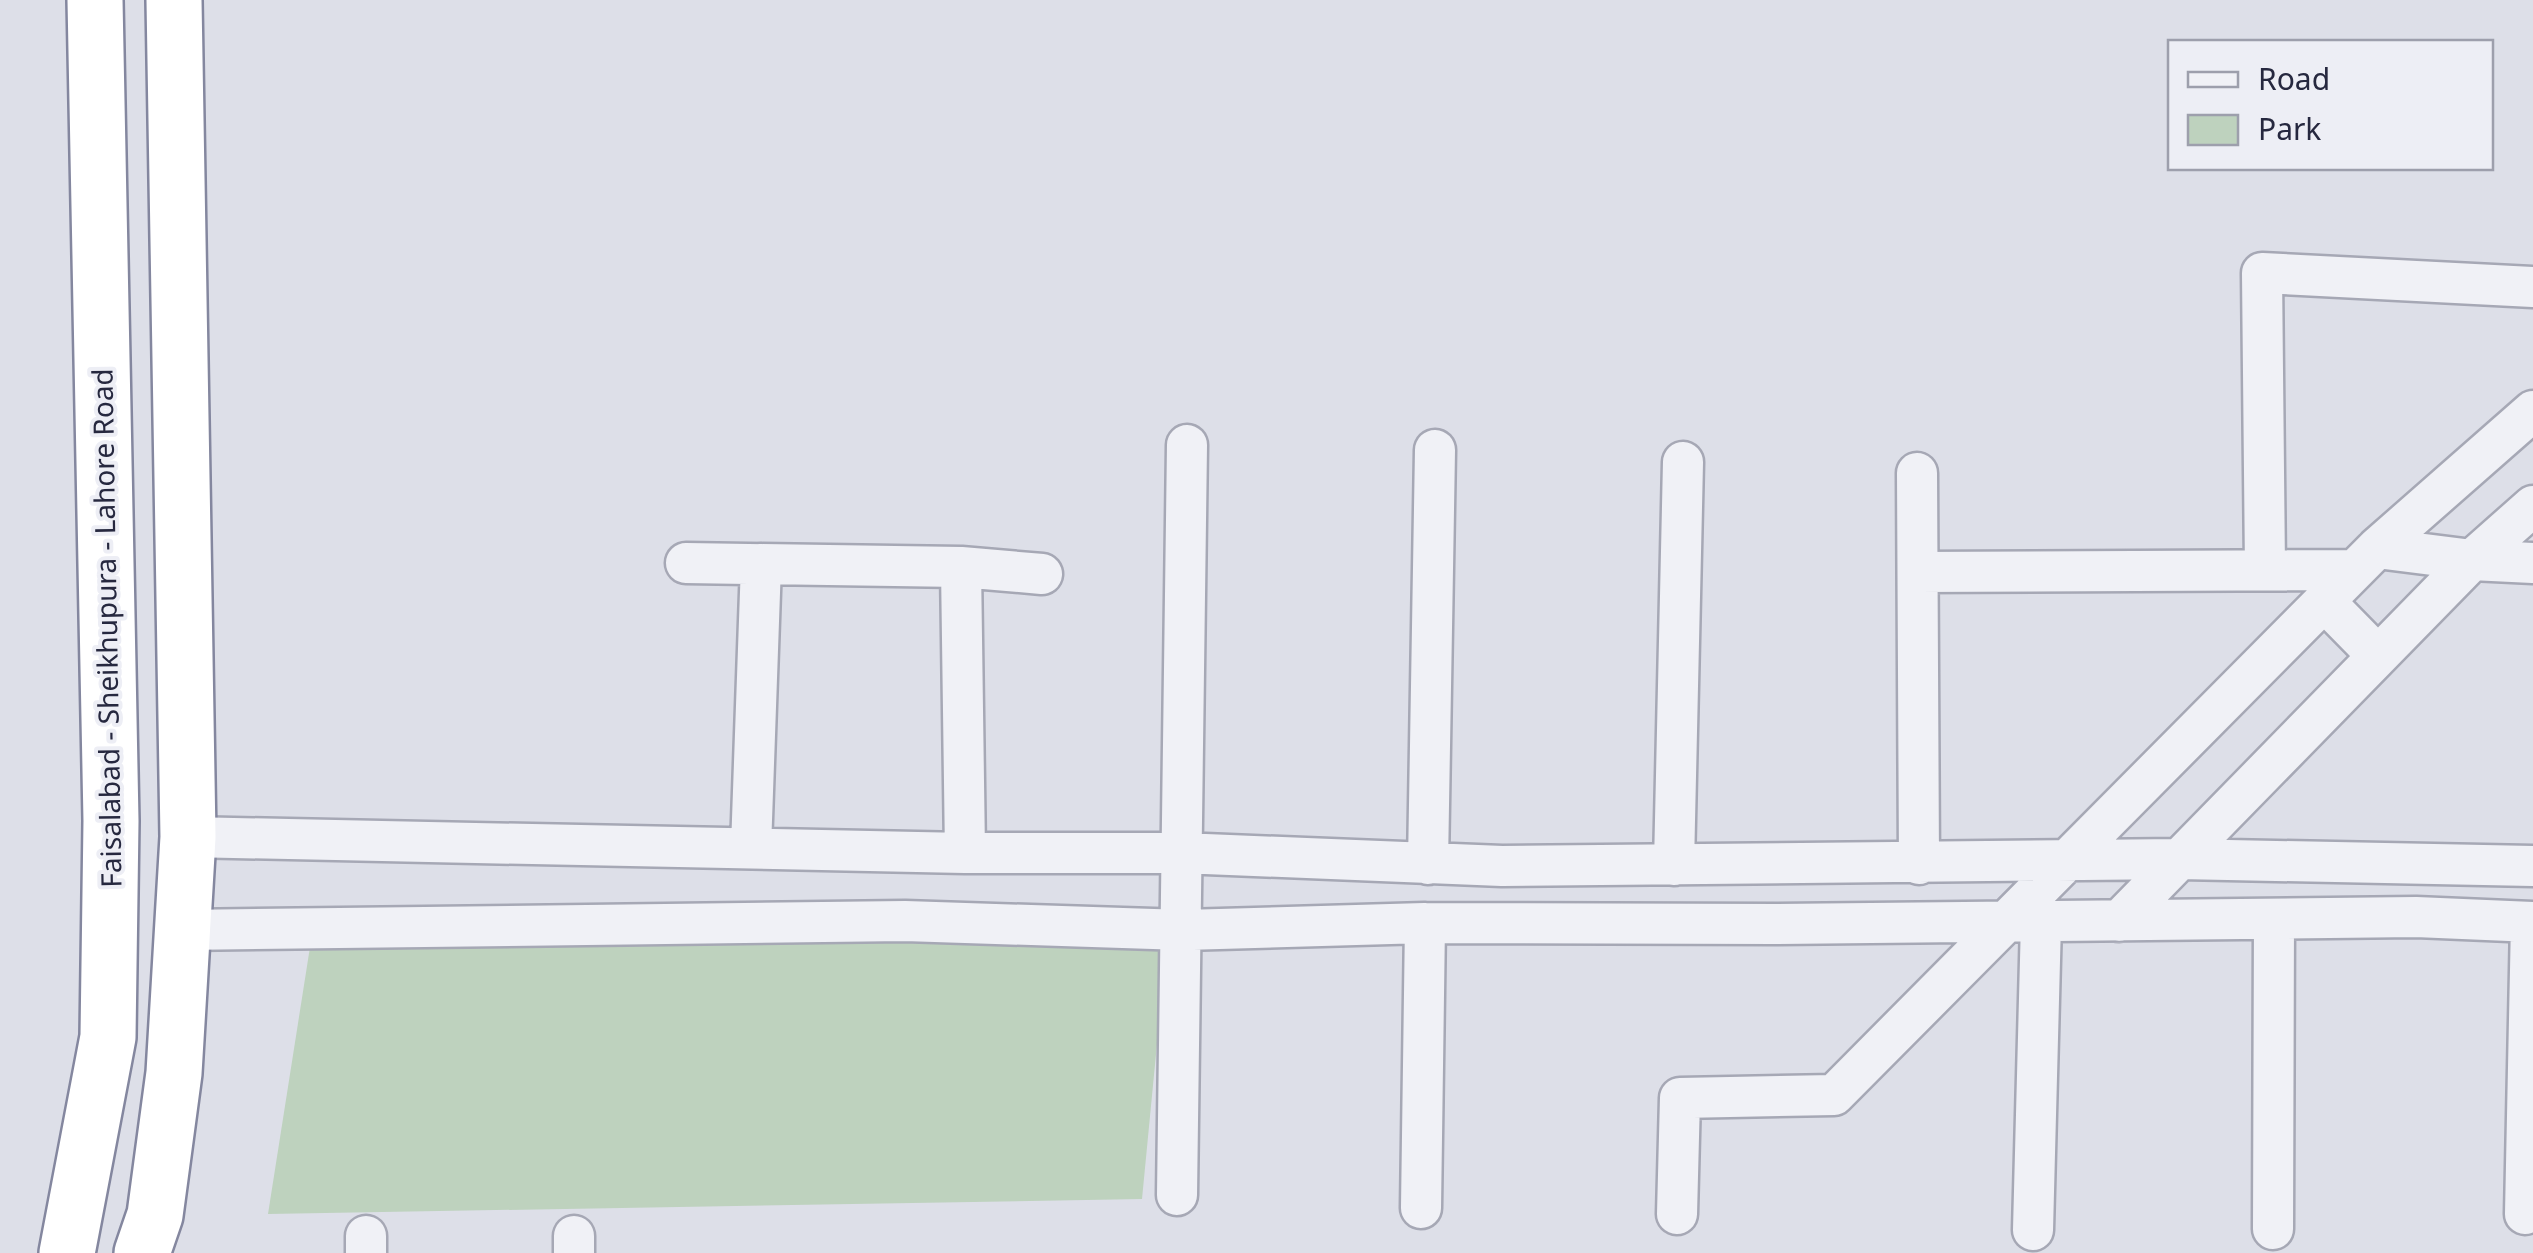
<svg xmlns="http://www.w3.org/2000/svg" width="2533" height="1253" font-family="'Noto Sans',sans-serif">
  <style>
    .green { fill: #bed2be }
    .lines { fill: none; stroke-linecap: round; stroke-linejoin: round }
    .street-casing { stroke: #a6a8b5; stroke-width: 45 }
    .highway-casing { stroke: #84879f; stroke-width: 60 }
    .street { stroke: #f0f1f6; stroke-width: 40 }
    .highway { stroke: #fff; stroke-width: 55 }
    .labels { text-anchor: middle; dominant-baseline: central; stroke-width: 8; stroke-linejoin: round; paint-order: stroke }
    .street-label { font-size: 28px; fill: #26283f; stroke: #edeef5 }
  </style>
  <rect width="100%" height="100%" fill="#dddfe8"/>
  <path class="green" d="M313,928l855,2 -26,269 -874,15z"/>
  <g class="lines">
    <defs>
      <path id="street" d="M1917,473l2,391
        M2472,560l61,-54
        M2472,560l61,3
        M686,563l275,4 4,286
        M961,567l81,7
        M2265,570l-3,-297 271,14
        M1918,572l437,-2
        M2324,601l54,55
        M188,837l777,16h216l321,13 678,-7 353,7
        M751,848l10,-284
        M1428,864l7,-414
        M1674,865l9,-403
        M2119,921l353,-361 -95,-12
        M182,930l723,-9 279,9 241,-7 350,1 641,-7 117,5
        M1177,1195l10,-750
        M1421,1208l4,-285
        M1677,1214l3,-116 154,-3 543,-547 156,-137
        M2525,1214l6,-292
        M2273,1229l1,-310
        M2033,1230l8,-308
        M366,1236v17
        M574,1236v17"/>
      <path id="highway" d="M67,1253l41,-216 3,-216 -16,-821
        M142,1253l13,-38 19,-142 14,-236 -14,-837"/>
    </defs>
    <use href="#street" class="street-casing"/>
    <use href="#highway" class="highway-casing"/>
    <use href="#street" class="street"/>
    <use href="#highway" class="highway"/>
  </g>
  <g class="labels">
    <g class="street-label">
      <text transform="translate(106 628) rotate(-91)">Faisalabad - Sheikhupura - Lahore Road</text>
    </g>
  </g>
  <rect x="2168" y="40" width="325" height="130" fill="#edeef5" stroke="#9d9fac" stroke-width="2.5"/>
  <rect x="2188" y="72" width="50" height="15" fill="#f0f1f6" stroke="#9d9fac" stroke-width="2.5"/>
  <text x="2258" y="90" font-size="30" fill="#26283f">Road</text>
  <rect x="2188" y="115" width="50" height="30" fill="#bed2be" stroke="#9d9fac" stroke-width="2.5"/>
  <text x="2258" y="140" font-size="30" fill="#26283f">Park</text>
</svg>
